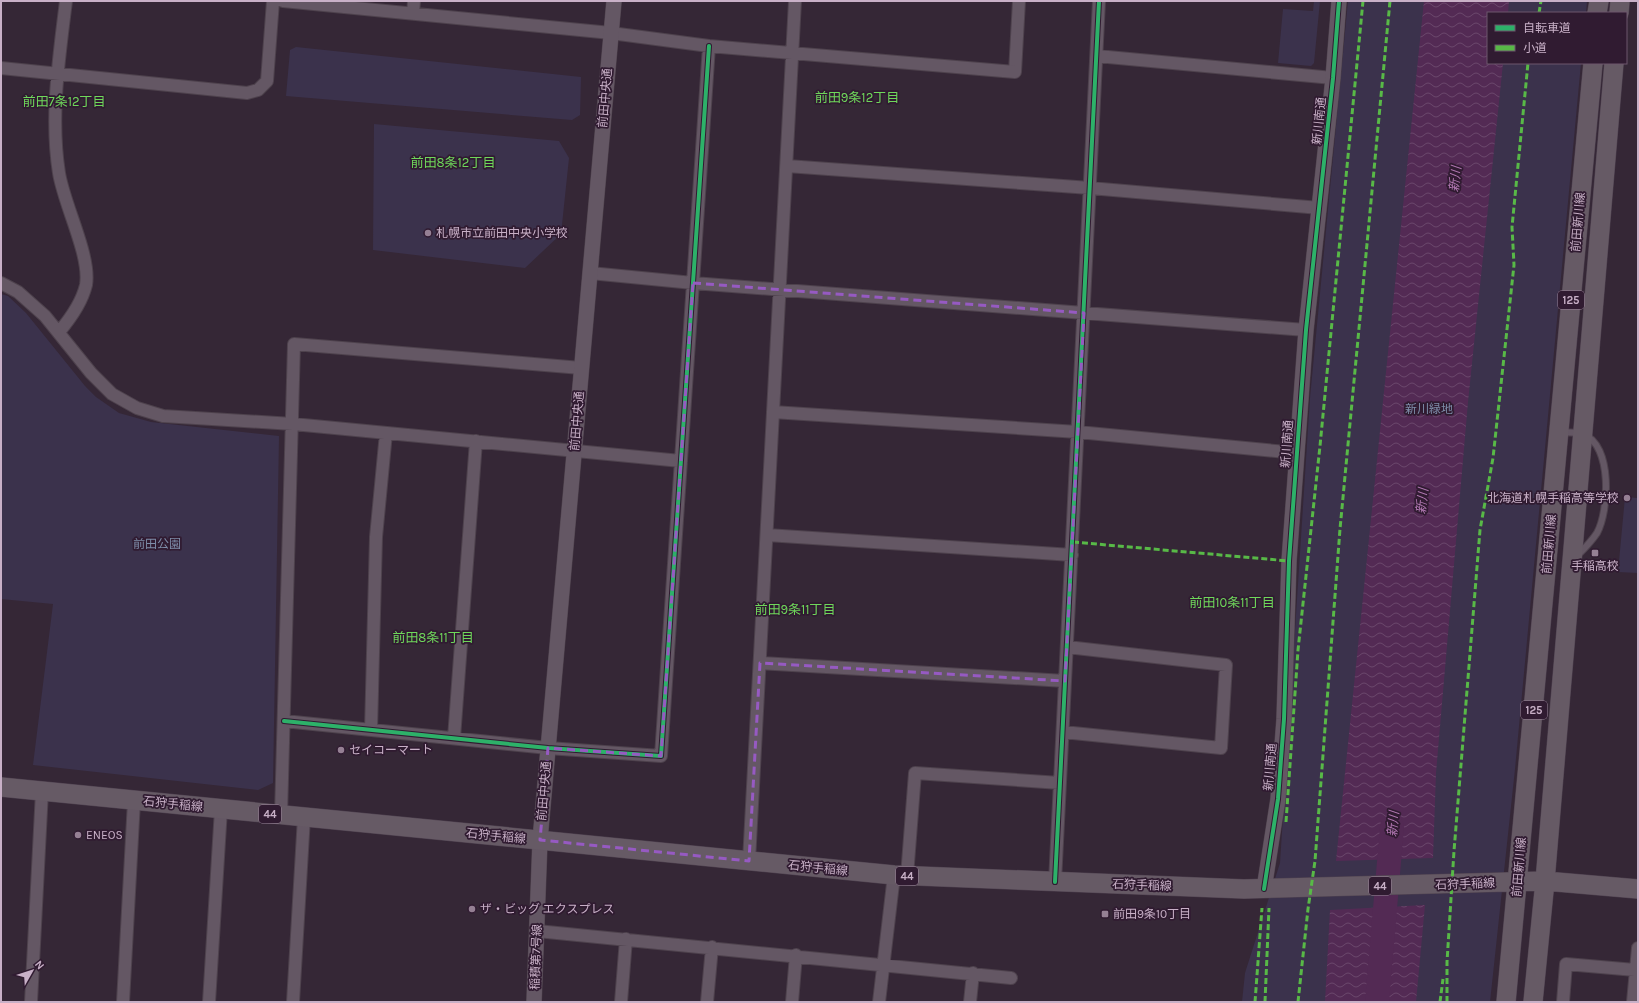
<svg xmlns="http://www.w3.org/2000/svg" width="1639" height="1003" font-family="Karla,'Noto Sans JP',sans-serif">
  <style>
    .green { fill: #3b324c }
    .water { fill: url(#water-waves) }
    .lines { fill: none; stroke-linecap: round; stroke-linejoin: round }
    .river { stroke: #532a54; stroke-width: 24 }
    .service-casing { stroke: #4e424d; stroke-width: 8 }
    .minor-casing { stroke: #4e424d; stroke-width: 14 }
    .tertiary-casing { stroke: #4e424d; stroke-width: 16 }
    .primary-casing { stroke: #4f4250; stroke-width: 20 }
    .service { stroke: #645764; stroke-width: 6 }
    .minor { stroke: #645764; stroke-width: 12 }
    .tertiary { stroke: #645764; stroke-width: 15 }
    .primary { stroke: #665a65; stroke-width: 19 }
    .quiet { stroke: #58b947; stroke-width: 3; stroke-dasharray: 6 3; stroke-linecap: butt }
    .cycleway-casing { stroke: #301b31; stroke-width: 6 }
    .cycleway { stroke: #2db169; stroke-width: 4 }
    .marked { fill: none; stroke: #965ac2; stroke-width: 3; stroke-dasharray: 8 5; stroke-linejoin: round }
    .poi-dot { fill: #958094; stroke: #301b31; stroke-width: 1.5 }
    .labels { text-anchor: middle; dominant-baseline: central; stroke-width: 3.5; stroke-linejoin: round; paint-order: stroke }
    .shield { fill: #301b31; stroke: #9a839a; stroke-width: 1 }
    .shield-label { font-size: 11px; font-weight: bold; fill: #c8b0c7 }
    .street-label { font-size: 12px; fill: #c8b0c7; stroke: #301b31 }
    .poi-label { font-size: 12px; fill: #c8b0c7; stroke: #301b31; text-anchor: start }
    .park-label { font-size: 12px; fill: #7e8da9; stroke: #301b31 }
    .neighbourhood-label { font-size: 13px; fill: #6fd85b; stroke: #301b31 }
    .water-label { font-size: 13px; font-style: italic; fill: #b077b1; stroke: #301b31 }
  </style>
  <defs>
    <pattern id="water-waves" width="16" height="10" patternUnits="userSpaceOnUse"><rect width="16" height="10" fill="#532a54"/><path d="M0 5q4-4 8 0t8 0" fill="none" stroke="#6a466b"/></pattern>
  </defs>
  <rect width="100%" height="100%" fill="#352736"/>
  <path class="green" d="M1314,1h6l-6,62 -3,3 -33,-3 5,-54 30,2z
    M1348,1h239l-1,12h-98v50h93l-66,706 -25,233h-248l3,-29 35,-110 30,-465z
    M296,47l285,30 -1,38 -8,5 -286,-24 4,-46z
    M374,124l185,17 10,17 -8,76 -36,34 -152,-18z
    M1,294l7,2 18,17 59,73 11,11 23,16 32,9 128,14 -6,347 -15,7 -225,-25 20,-161 -52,-5z
    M1625,497l13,1v75l-20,-1z"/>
  <path class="water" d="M1424,1h85l-1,12h-20v50h15l-35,339 -32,371 -3,85 -97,3z
    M1425,905l-9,97h-91l5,-92z"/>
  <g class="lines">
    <path class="river" d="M1377,1002l15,-175"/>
    <defs>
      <path id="service" d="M1562,432c6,1 15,0 21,2 30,11 26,77 14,99 -6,9 -13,16 -20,23"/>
      <path id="minor" d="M283,1l328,32 98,13 306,26 4,-71
        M413,14l1,-13
        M1097,56l236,22
        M1,68l246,25 11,-3 9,-9 6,-80
        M787,166l303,22 230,20
        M590,273l103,10 613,47
        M1,283l17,9 27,24 46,57 21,21 25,14 26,8 130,8 388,37
        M59,332c11,-13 23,-30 27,-47 5,-29 -22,-80 -27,-112 -9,-56 0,-115 7,-172
        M773,412l305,20 219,21
        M767,535l305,20
        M760,663l305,18
        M284,721l264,27 113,8 48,-710
        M371,730l5,-193 10,-104
        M1063,732l158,16 5,-83 -159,-18
        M454,738l22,-297
        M281,815l13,-471 287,24
        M749,861l46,-860
        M907,876l8,-103 145,10
        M1055,882l44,-881
        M537,931l474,47
        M31,1002l11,-211
        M123,1002l11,-201
        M209,1002l12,-193
        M293,1002l11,-185
        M621,1002l5,-63
        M707,1002l5,-55
        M792,1002l4,-47
        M879,1002l15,-127
        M970,1002l3,-29
        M1563,1002l3,-38 69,6
        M1633,1002l5,-54"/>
      <path id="tertiary" d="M1264,889l14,-90 6,-80 5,-158 17,-231 27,-252 6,-77
        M534,1002l6,-162 74,-839"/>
      <path id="primary" d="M1597,13l2,-12
        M1619,13l1,-12
        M1,787l893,88 350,14 301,-8 93,8
        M1506,1002l87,-939
        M1533,1002l12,-121 69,-818"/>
    </defs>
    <use href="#service" class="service-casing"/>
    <use href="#minor" class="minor-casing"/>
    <use href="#tertiary" class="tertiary-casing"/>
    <use href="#primary" class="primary-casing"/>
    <use href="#service" class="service"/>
    <use href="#minor" class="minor"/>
    <use href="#tertiary" class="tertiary"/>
    <use href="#primary" class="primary"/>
    <path class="quiet" d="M1539,13l2,-12
      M1073,542l216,19
      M1286,822l12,-172 22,-204 43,-445
      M1255,1002l7,-94
      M1265,1002l4,-94
      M1298,1002l10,-93 7,-48 25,-332 50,-528
      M1440,1002l3,-23
      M1447,1002v-40l7,-111 26,-321 13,-72 21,-193 -2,-38 16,-164"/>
    <defs>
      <path id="cycleway" d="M284,721l264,27 113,8 48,-710
        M1055,882l44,-881
        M1264,889l14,-90 6,-80 5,-158 17,-231 27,-252 6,-77"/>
    </defs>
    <use href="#cycleway" class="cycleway-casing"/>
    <use href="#cycleway" class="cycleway"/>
  </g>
  <path class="marked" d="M693,283l391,30 -19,368 -305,-18 -11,198 -209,-21 8,-92 113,8z"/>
  <g class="poi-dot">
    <circle cx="428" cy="233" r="4"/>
    <circle cx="1627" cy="498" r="4"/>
    <rect x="1591" y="549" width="8" height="8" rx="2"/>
    <circle cx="341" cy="750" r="4"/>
    <circle cx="78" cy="835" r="4"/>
    <circle cx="472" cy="909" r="4"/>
    <rect x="1101" y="910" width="8" height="8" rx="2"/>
  </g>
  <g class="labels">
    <g class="shield">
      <rect x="1558" y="291" width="26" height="18" rx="3"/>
      <rect x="1521" y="701" width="26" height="18" rx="3"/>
      <rect x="259" y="805" width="22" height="18" rx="3"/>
      <rect x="896" y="867" width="22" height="18" rx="3"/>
      <rect x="1369" y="877" width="22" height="18" rx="3"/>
    </g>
    <g class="shield-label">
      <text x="1571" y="300">125</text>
      <text x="1534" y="710">125</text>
      <text x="270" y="814">44</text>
      <text x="907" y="876">44</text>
      <text x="1380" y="886">44</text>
    </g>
    <g class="street-label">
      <text transform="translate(605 98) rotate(-85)">前田中央通</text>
      <text transform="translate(1319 121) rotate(-84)">新川南通</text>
      <text transform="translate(1578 222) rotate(-85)">前田新川線</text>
      <text transform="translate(577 421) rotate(-85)">前田中央通</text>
      <text transform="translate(1287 444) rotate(-86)">新川南通</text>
      <text transform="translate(1549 544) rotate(-85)">前田新川線</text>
      <text transform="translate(1270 767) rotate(-85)">新川南通</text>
      <text transform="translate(544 791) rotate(-85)">前田中央通</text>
      <text transform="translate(173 804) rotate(6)">石狩手稲線</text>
      <text transform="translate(496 836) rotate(6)">石狩手稲線</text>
      <text transform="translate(1519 867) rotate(-85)">前田新川線</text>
      <text transform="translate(818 868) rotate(6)">石狩手稲線</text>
      <text transform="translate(1465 884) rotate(-2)">石狩手稲線</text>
      <text transform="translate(1142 885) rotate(2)">石狩手稲線</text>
      <text transform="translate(536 957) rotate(-88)">稲積第7号線</text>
    </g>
    <g class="poi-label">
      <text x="436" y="233">札幌市立前田中央小学校</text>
      <text x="1619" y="498" text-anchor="end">北海道札幌手稲高等学校</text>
      <text x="1595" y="566" text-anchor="middle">手稲高校</text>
      <text x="349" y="750">セイコーマート</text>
      <text x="86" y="835">ENEOS</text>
      <text x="480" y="909">ザ・ビッグ エクスプレス</text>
      <text x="1113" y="914">前田9条10丁目</text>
    </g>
    <g class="park-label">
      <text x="1429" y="409">新川緑地</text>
      <text x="157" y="544">前田公園</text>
    </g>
    <g class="neighbourhood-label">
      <text x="857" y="97">前田9条12丁目</text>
      <text x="64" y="101">前田7条12丁目</text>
      <text x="453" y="162">前田8条12丁目</text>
      <text x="1232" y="602">前田10条11丁目</text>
      <text x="795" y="609">前田9条11丁目</text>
      <text x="433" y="637">前田8条11丁目</text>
    </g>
    <g class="water-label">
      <text transform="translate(1455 179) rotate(-84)">新川</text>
      <text transform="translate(1422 501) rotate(-84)">新川</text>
      <text transform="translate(1393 824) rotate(-85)">新川</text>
    </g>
  </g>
  <rect width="1639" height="1003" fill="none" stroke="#c8b0c7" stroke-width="4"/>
  <rect x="1487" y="12" width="140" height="52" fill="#301b31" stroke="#6d576d"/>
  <rect x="1495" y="25" width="20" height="6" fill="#2db169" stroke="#6d576d"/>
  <text x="1523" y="32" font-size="12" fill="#c8b0c7">自転車道</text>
  <rect x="1495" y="45" width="20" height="6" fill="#58b947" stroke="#6d576d"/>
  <text x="1523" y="52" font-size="12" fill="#c8b0c7">小道</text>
  <g transform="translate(32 971) rotate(51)" stroke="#301b31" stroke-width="3" paint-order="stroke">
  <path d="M0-3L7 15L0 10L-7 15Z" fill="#c8b0c7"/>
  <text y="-6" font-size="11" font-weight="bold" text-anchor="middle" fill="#c8b0c7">N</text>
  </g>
</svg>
